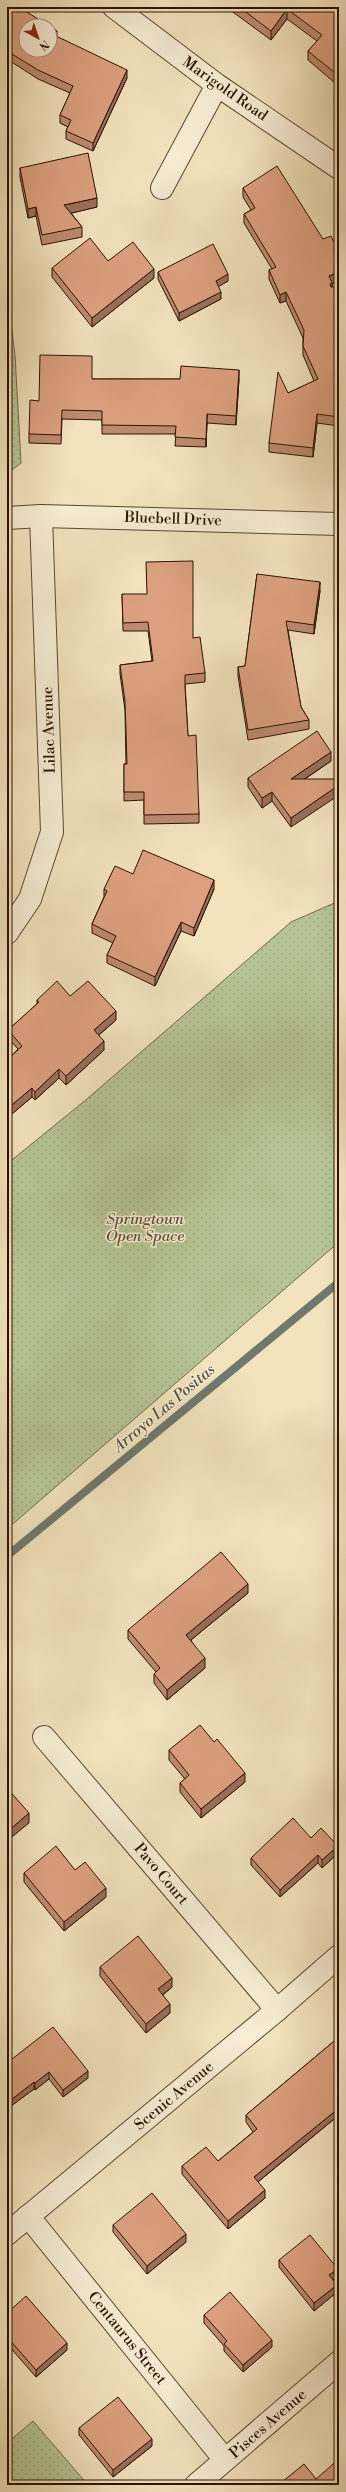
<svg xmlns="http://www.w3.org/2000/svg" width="346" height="2492" font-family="'Libre Bodoni',serif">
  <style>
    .park { fill: url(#park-dots); stroke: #706c4c }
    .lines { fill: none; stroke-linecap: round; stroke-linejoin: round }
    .stream { stroke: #6f796e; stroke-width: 8 }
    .minor-casing { stroke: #5d4632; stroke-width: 24 }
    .tertiary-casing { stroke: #5d4632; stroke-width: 24 }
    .minor { stroke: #f7edd4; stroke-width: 22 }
    .tertiary { stroke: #f7edd4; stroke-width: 22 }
    .wall { fill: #bd8a6e; stroke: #2b1203 }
    .shaded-wall { fill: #9a705a; stroke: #2b1203 }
    .building { fill: #dca080; stroke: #2b1203 }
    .labels { text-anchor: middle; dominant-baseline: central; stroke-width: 3; stroke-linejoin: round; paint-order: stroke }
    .street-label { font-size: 15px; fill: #2b1203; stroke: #f7edd4 }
    .park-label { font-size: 15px; font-style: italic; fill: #5c5136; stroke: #f7edd4 }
    .water-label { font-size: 16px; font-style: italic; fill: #534e41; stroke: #f7edd4 }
  </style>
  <defs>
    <pattern id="park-dots" width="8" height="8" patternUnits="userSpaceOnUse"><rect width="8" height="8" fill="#b6c595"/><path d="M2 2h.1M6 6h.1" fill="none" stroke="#9da87f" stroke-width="1.8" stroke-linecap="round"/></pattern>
  </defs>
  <rect width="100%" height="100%" fill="#f2e3bd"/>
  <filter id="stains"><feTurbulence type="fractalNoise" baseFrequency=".005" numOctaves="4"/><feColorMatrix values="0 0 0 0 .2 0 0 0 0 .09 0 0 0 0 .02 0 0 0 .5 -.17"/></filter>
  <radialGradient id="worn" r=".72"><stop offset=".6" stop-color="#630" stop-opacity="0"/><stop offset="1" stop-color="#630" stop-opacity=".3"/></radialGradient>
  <path class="park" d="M7,290l8,65 6,108 -14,11z
    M339,901v341l-332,287v-365l80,-65 204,-177z
    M33,2421l55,64h-81v-42z"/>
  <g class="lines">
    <path class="stream" d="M7,1556l332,-274"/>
    <defs>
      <path id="minor" d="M114,7l103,78 122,83
        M162,188l55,-103
        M7,933l23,-34 22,-67 -11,-316
        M44,1737l233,273
        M28,2216l197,244
        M196,2485l143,-123"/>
      <path id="tertiary" d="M7,518l34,-2 298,8
        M7,2234l270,-224 62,-54"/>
    </defs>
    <use href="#minor" class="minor-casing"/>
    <use href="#tertiary" class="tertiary-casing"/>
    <use href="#minor" class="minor"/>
    <use href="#tertiary" class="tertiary"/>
  </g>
  <path class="wall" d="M226,7h113v71l-4,5 -27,-23v-9l9,-10 -30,-22 -16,21z
    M7,8l120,70 -34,73 -27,-12v-8l2,-4 -8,-4v-8l10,-22 -32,-14 -31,-20z
    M20,168l77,39 -26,6 11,14v10l-40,8 -6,-29 -8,2 -8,-41z
    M243,188l80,51 16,14v27l-7,4v3l7,11v128l-22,-3 -4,34 -44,-5v-9l19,-50 26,-12 -11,-26v-17l-17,-37 -6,2 -11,-24v-9l3,-1 -28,-46v-9l7,-4 -8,-13z
    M108,261l46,17 -62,49 -40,-50v-9z
    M158,272l70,9 -10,5 3,13 -42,22 -21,-42z
    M92,379h147l-3,46 -29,-2 -1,24 -31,-1 1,-12h-74v-14l-40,-1 -1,25 -32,-1v-9l10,-33z
    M257,574l63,17 -6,43 -26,-4 13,77 8,13v9l-61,11 -10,-64v-9l7,-1z
    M7,592l3,30v8l-3,1z
    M122,594l71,44 12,35v9l-20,2 3,52 11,78v9l-55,1v-24l-20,1v-37h2l-1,-54 -5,-36v-9l32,-4 -4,-30h-25z
    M7,643l1,17v8h-1z
    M331,761l-26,18 -14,48 -19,-26 -10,7 -14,-21v-9z
    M133,874l81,15 -20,47 -13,-5 -26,55 -48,-23v-8l6,-12 -21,-10v-9l12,-27v-8z
    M70,996l46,24 -17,15 5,15 -38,35 -7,-7 -24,22 -3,-3 -25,21v-58l11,-11 -10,-11v-8l29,-26v-4z
    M248,1593l-57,47 14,28 -38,32 -13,-17v-9l2,-2 -28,-33v-9z
    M169,1750l76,32 -44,36 -21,-26v-9l5,-4 -16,-19z
    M311,1838l27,15 -16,15 -4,-5 -38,34 -29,-32v-7z
    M75,1870l31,27 -42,34 -40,-49v-9z
    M100,1967l72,20 -9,8 7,18 -24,20 -46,-57z
    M339,2037v78l-81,67 7,16 -37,31 -46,-55v-8l36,-5 35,-29 -7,-10v-7z
    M7,2063l81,15 -25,19 -14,-18 -14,11 -1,-1 -27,20z
    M113,2225l73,17 -39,32 -34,-42z
    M279,2260l59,16 -5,4 4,12 -23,19 -35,-44z
    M7,2313l60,37 -31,27 -29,-33z
    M204,2315l68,32 -29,25 -19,-21v-5l-20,-23z
    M79,2428l73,18 -39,31 -34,-42z"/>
  <path class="shaded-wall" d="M287,9v10l-16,21v-9z
    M57,31v8l-3,-4z
    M339,68v10l-4,5v-10z
    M127,70v8l-34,73v-8z
    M97,198v9l-33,8v-10z
    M36,207v9l-8,2v-9z
    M154,269v9l-62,49v-9z
    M339,272v8l-7,4v8l-2,-8 -1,-8z
    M228,274v7l-12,7v-7z
    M221,292v7l-42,22v-8z
    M286,292v9l-6,2v-8z
    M239,370v9l-3,46v-9z
    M207,414v9l-1,24v-8z
    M317,414v9l-4,34v-9z
    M320,582v9l-6,43v-9z
    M331,752v9l-40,27v-9z
    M339,785v10l-48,32v-9z
    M272,792v9l-10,7v-10z
    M214,880v9l-20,47v-8z
    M181,922v9l-26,55v-9z
    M116,1011v9l-22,19v-9z
    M104,1041v9l-38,35v-9z
    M59,1069v9l-24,22v-8z
    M32,1088v9l-25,21v-9z
    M248,1584v9l-62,51v-9z
    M205,1658v10l-38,32v-10z
    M245,1773v9l-44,36v-9z
    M29,1813v10l-22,18v-9z
    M338,1846v7l-16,15v-8z
    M318,1855v8l-38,34v-7z
    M106,1888v9l-42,34v-9z
    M172,1978v9l-14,11v-9z
    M170,2004v9l-24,20v-9z
    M88,2071v7l-25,19v-7z
    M49,2072v7l-14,11v-7z
    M34,2082v7l-27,20v-6z
    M339,2108v7l-85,70v-8z
    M265,2190v8l-37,31v-8z
    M186,2234v8l-39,32v-8z
    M338,2269v7l-9,7v-8z
    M337,2285v7l-23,19v-8z
    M272,2340v7l-29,25v-7z
    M67,2343v7l-31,27v-7z
    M152,2439v7l-39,31v-7z"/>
  <path class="building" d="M8,7h11l30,19h-23v24h24v-24l7,5 -3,4 73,35 -34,73 -27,-12 5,-11 -11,-5 13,-29 -35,-16 -31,-19v-43z
    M239,7h100v61l-4,5 -27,-22 14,-16 -35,-26 -16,22z
    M88,153l9,45 -33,7 18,22 -40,8 -6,-28 -8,2 -8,-41z
    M277,166l46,73 8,-3 8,17v19l-10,4 3,7 -2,1 1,3h3l5,11v119l-22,-3 -4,34 -44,-5 9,-71 10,21 30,-14 -15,-33 1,-16 -18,-38 -6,3 -11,-25 7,-3 -32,-53 11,-6 -12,-20z
    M90,238l18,23 25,-19 21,27 -62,49 -40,-50z
    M213,244l15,30 -12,7 5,11 -42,21 -21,-41z
    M40,355l52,1v23h88l1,-13 58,4 -3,46 -29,-2 -1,25 -31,-2 1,-11 -74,-1v-14l-40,-1 -1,25 -32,-1 1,-34 9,1z
    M193,561v77l7,-1 5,36 -20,2v12l3,49 8,-1 3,79 -55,1v-23h-20v-28h3l-2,-63 -5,-36 33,-4 -5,-39 -25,1 -1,-29h25l-1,-32z
    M257,574l63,8 -6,43 -28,-4 15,86 8,13 -61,10 -10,-63 7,-1z
    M7,592h2l1,30 -3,1z
    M7,643l1,17h-1z
    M317,731l14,21 -40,27h48v6l-48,33 -19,-26 -10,6 -14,-20z
    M7,743l1,5 -1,18z
    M143,850l71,30 -20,48 -13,-6 -26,55 -48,-22 9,-19 -24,-12 15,-33 -3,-2 11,-23 18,8z
    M57,981l13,15 18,-15 28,30 -22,19 10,11 -38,35 -7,-7 -24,23 -3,-4 -25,21v-49l15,-14 -14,-16 31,-28 -2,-2z
    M221,1552l27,32 -62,51 19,23 -38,32 -13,-16 6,-6 -32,-38z
    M200,1725l14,17 3,-3 28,34 -44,36 -21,-26 9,-8 -20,-25z
    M7,1788l22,25 -22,19z
    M293,1818l18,20 10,-10 17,18 -16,14 -4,-5 -38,35 -29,-32z
    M56,1846l19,24 10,-8 21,26 -42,34 -40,-49z
    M138,1936l34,42 -14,11 12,15 -24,20 -46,-57z
    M53,2027l35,44 -25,19 -14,-18 -14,11 -1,-1 -27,21v-40z
    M339,2037v71l-85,69 11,13 -37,31 -46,-55 24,-19 12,14 39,-32 -11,-14z
    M152,2193l34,41 -39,32 -34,-41z
    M310,2235l28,34 -9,6 8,10 -23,18 -35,-43z
    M230,2292l42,48 -29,25 -19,-21 3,-3 -23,-26z
    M26,2296l41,47 -31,27 -29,-33v-24z
    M118,2397l34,42 -39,31 -34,-42z
    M339,2459v26h-55l-2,-3 22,-18 12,15z"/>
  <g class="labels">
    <g class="street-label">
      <text transform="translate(225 89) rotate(35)">Marigold Road</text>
      <text transform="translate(173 519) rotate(2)">Bluebell Drive</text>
      <text transform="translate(49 730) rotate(-92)">Lilac Avenue</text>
      <text transform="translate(161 1874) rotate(50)">Pavo Court</text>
      <text transform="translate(174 2096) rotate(-40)">Scenic Avenue</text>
      <text transform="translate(127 2338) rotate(51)">Centaurus Street</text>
      <text transform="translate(268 2424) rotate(-41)">Pisces Avenue</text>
    </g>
    <g class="park-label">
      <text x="145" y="1219">Springtown<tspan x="145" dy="17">Open Space</tspan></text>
    </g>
    <g class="water-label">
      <text transform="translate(164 1408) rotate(-40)">Arroyo Las Positas</text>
    </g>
  </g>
  <rect width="346" height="2492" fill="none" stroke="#f2e3bd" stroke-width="24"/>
  <rect x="8" y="8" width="330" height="2476" fill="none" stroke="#2b1203" stroke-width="2"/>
  <rect x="12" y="12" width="322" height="2468" fill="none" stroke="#2b1203"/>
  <g transform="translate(38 38) rotate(140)"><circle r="19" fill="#f7edd4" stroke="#a59580"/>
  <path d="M0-3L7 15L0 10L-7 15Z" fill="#8f2418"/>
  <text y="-6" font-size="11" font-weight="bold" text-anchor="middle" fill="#2b1203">N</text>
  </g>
  <rect width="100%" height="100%" filter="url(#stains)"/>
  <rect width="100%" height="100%" fill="url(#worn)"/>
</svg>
